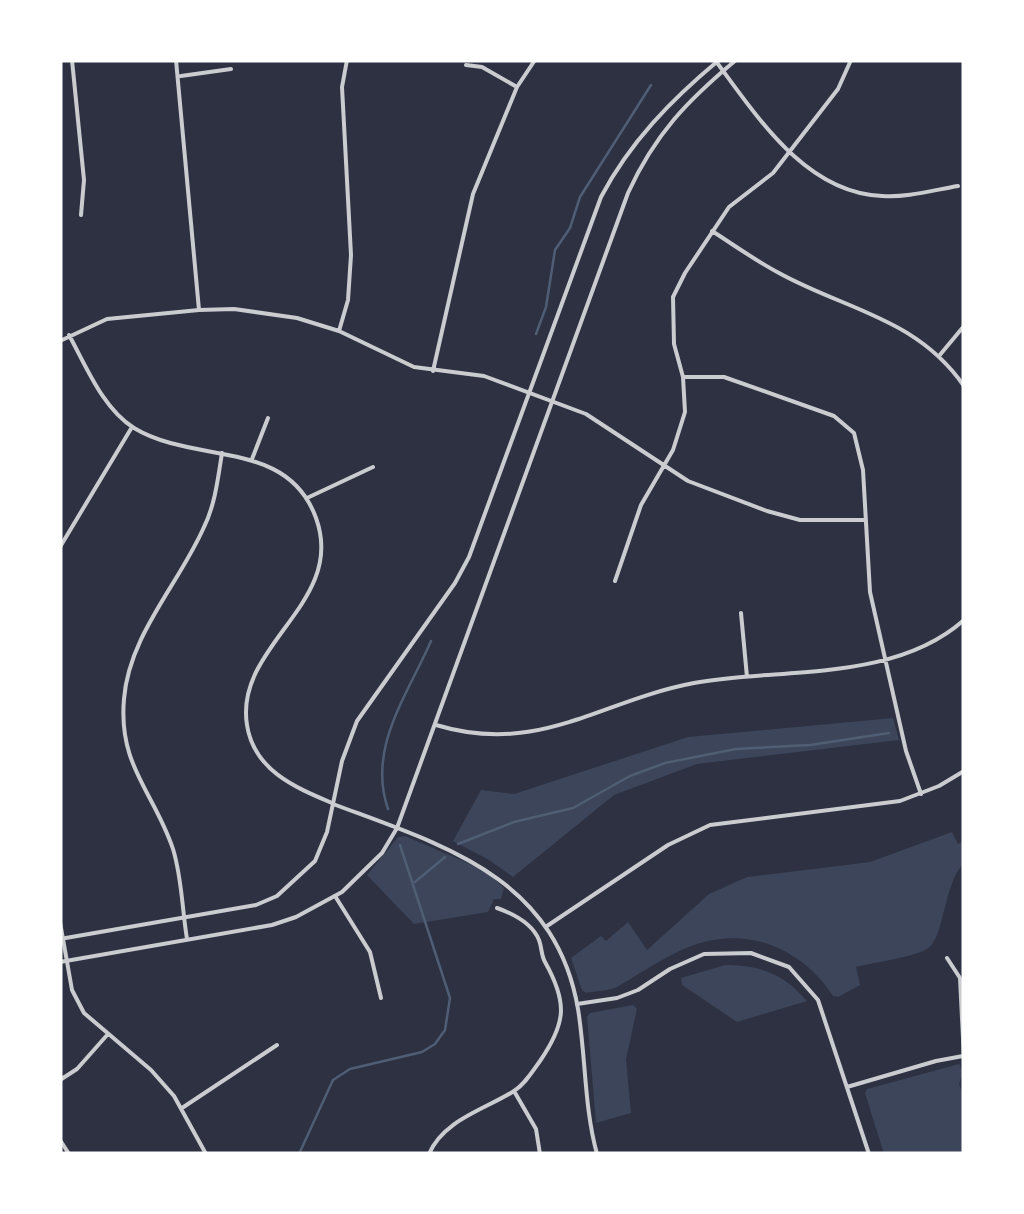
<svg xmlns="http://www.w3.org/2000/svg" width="1024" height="1214" font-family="Cabin,sans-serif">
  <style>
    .green { fill: #3c4559 }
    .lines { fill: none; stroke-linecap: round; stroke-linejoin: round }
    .stream { stroke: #4f5d75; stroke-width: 2.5 }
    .minor { stroke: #caccd0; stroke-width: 4 }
    .tertiary { stroke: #caccd0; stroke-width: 4 }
  </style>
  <rect width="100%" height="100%" fill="#2d3142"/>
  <path class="green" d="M893,718l6,22 -202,24 -83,31 -101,82 -24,-17 -36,-19 28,-51 33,4 174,-57z
    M952,832l6,12 6,-3v22c-21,21 -19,75 -37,86 -17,9 -51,13 -71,18l4,18 -22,12 -5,-1c-32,-50 -92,-73 -149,-47 -23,10 -46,26 -67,38 -8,4 -22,4 -31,6l-4,-3 -11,-32 30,-22 5,5 22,-19 19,28 62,-56 38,-17 123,-15z
    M405,836l63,27 20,10 16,15 -3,11h-7l-6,13 -74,12 -47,-49 31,-38z
    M725,965c35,0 59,9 82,36l-70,21 -55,-37 -1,-7z
    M633,1005l4,4 -11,50 5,54 -35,10 -9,-106 3,-4z
    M959,1064l4,8 -4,12 5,13v57h-80l-19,-61 2,-4z"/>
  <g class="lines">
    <path class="stream" d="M536,334l10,-27 9,-57 15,-22 10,-31 71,-112
      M388,809c-21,-61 19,-113 43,-168
      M458,844l56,-22 59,-14 57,-32 35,-13 71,-14 74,-4 79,-12
      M415,882l30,-25
      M299,1154l34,-74 17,-11 72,-17 13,-8 10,-14 5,-32 -50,-153"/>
    <path class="minor" d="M72,60l12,120 -3,35
      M176,60l23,250
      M715,60c42,56 90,133 167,136 24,2 52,-6 76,-10
      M466,65l16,2 35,20
      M181,76l50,-7
      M712,231c22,14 44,30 67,42 67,37 138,45 185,113
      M339,331l9,-31 3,-45 -9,-168 5,-27
      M69,335c17,31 34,74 65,93 61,37 153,10 182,90 31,85 -82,127 -69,207 7,45 47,62 85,78
      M60,341l47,-22 92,-9 35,-1 63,9 42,13 75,36 70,9 102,38 102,67 79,30 33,9h65
      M939,356l25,-30
      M433,371l40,-177 44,-107 18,-27
      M683,377h41l110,39 20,17 9,37 7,122 36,159 15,43
      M252,459l16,-41
      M307,498l66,-31
      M60,547l72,-120
      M615,581l26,-76 32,-55 12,-38 -2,-35 -9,-33 -1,-47 12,-24 44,-66 44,-34 65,-84 13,-29
      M741,613l6,64
      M436,725c103,31 163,-24 258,-42 86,-16 199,0 270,-63
      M335,896l35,56 11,46
      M60,922l12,68 12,23 67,57 23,26 32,58
      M547,926l121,-81 42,-20 190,-24 39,-15 25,-15
      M187,939c-5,-30 -5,-61 -14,-90 -19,-57 -55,-83 -49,-150 5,-64 55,-115 80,-172 11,-22 14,-49 18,-74
      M947,958l13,20 4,80
      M577,1004l40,-6 21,-8 32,-21 34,-15 47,-1 38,14 29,33 51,154
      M60,1080l17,-11 31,-35
      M847,1087l89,-26 27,-5
      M514,1091l22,38 4,25
      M182,1108l95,-63
      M60,1140l9,14
      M429,1154c14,-34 57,-45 85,-63 11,-7 18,-19 26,-30 26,-38 28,-58 5,-99 -4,-7 -3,-14 -6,-22 -7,-17 -25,-26 -42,-32"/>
    <path class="tertiary" d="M333,804c109,41 222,72 245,205 8,49 6,98 19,145
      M60,939l196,-34 21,-9 38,-35 12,-29 15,-71 15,-40 98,-138 14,-26 132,-360c29,-55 70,-97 118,-137
      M60,962l212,-37 24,-8 46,-25 40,-39 15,-25 231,-635c27,-59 59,-92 108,-133"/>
  </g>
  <rect width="1024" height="1214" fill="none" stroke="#ffffff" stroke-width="125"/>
</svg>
